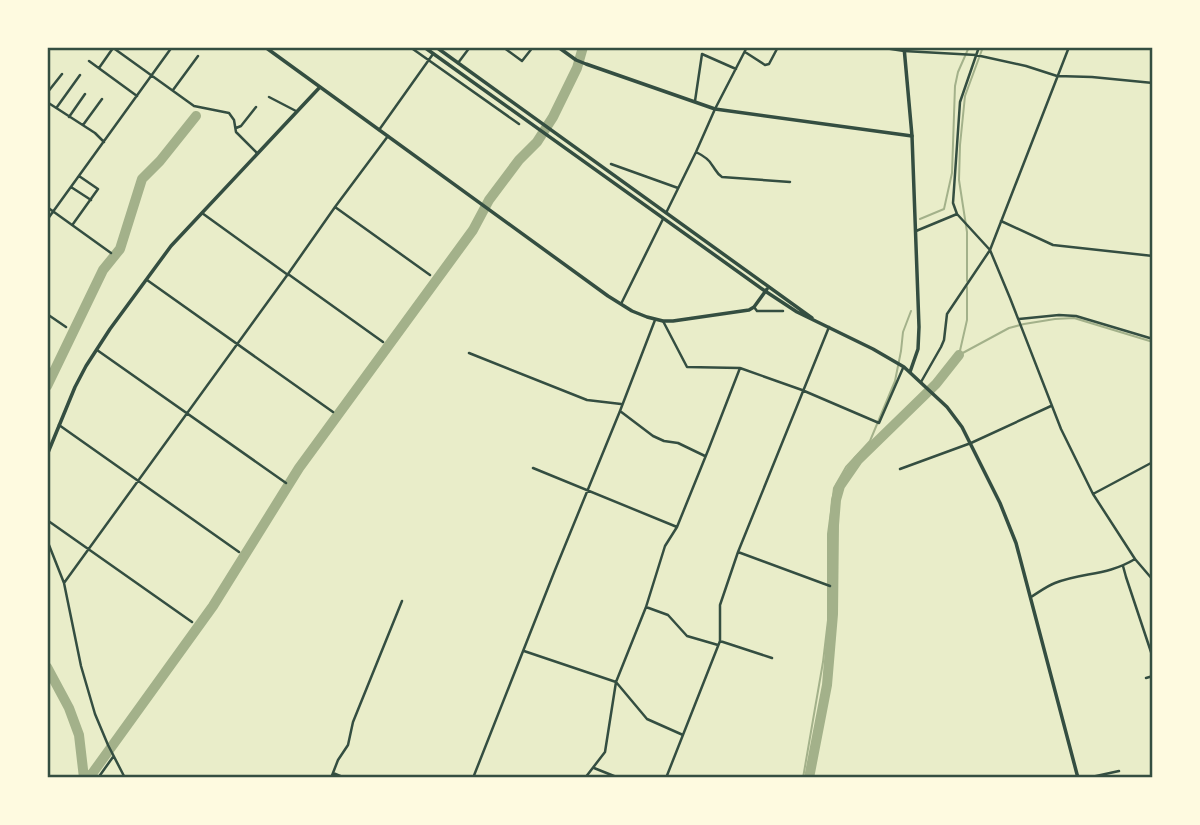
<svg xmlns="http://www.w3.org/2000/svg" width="1200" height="825" font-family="'Fira Sans Condensed',sans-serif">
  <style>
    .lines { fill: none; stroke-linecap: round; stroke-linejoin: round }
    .stream { stroke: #a3b18a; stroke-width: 2 }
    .river { stroke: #a3b18a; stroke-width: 10 }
    .minor { stroke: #344e41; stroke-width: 2.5 }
    .tertiary { stroke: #344e41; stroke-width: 3.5 }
    .secondary { stroke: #344e41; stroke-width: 3.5 }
    .neatline { fill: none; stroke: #344e41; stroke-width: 2.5 }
  </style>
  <rect width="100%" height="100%" fill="#e9edc9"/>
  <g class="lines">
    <path class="stream" d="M920,219l24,-10 8,-36 3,-87 3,-14 11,-25
      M967,281v-49l-8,-52 1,-35 5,-49 18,-49
      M959,355l8,-35v-33
      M959,355l50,-27 15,-4 31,-5 19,-1 79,24
      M803,778l20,-116 5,-42v-86l6,-46 12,-21 24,-26 25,-60 6,-30 2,-19 8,-21"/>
    <path class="river" d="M47,386l56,-116 17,-21 22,-70 18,-18 36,-45
      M47,667l22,41 10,27 5,43
      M89,778l124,-172 86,-138 174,-238 16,-30 30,-40 18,-18 16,-25 24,-49 6,-21
      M809,778l18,-93 6,-71 1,-89 2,-25 4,-14 18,-26 78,-76 23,-29"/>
    <path class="minor" d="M112,47l82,59 35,7 5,7 2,12 21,21
      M410,47l109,77
      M503,47l19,14 11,-14
      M878,47l26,4 72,4 50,11 31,10 35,1 61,6
      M745,52l20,13 4,-1 9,-17
      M89,61l48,35
      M458,63l12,-16
      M99,68l14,-20
      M173,90l25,-34
      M47,93l15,-19
      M269,97l27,14
      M695,101l7,-47 34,15
      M47,102l48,31 9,9
      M57,107l23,-32
      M69,117l16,-23
      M83,125l19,-26
      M236,128l5,-2 15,-19
      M379,130l54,-76
      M696,152c6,3 13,7 16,13 4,5 4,8 10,12l68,5
      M611,164l67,24
      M71,187l20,13
      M47,207l64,46
      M335,207l95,68
      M202,213l86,62
      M666,213l30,-61 19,-43 32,-62
      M957,214l-4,-11 7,-101 19,-55
      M47,220l125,-173
      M1001,221l52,24 100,11
      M73,224l25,-35 -19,-13
      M916,231l41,-17 33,36 20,48 51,131 32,65 42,65 18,21
      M288,274l95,68
      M147,280l186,132
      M621,304l42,-85
      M754,307l3,4h26
      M47,314l19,13
      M1019,319l40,-4 17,1 77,23
      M663,321l24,46 53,1 62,22 77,33 24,-55
      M97,350l189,133
      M469,353l118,47 34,4
      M921,382l20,-35 3,-7 3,-26 43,-64 79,-203
      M620,411l33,25 11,5 14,2 27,13
      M59,425l180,127
      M533,468l144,59
      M900,469l71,-26 80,-37
      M1093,494l58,-31
      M47,520l145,102
      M47,540l17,43 17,83 14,48 13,31 17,33
      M738,552l92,34
      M1123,566l3,11 27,81
      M64,583l224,-309 47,-67 53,-71
      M1031,597c8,-5 16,-11 24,-14 28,-11 52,-7 80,-24
      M646,607l22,8 19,21 31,9
      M720,641l52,17
      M524,651l92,31 31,37 36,16
      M1146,678l7,-2
      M594,768l25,10
      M333,773l12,5
      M98,778l15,-21
      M331,778l7,-18 10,-15 5,-23 49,-121
      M381,778h2
      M473,778l82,-208 65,-159 35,-91
      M585,778l20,-26 11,-70 30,-75 19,-61 12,-19 32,-79 31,-80
      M666,778l54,-137v-36l18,-53 91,-225
      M1087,778l32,-7"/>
    <path class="tertiary" d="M265,47l343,249 24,15 15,6 16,4h10l76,-11 5,-3 13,-18
      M558,47l18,13 10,4 129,45 197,27
      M47,455l28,-68 11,-21 24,-37 61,-83 149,-159"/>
    <path class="secondary" d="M424,47l341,244 32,21 76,37 31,18 43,40 15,20 38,76 16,40 62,235
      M436,47l376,271
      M904,47l8,89 7,191 -1,22 -8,23"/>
  </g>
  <rect width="1200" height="825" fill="none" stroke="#fefae0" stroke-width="98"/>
  <rect x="49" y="49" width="1102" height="727" class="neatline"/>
</svg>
